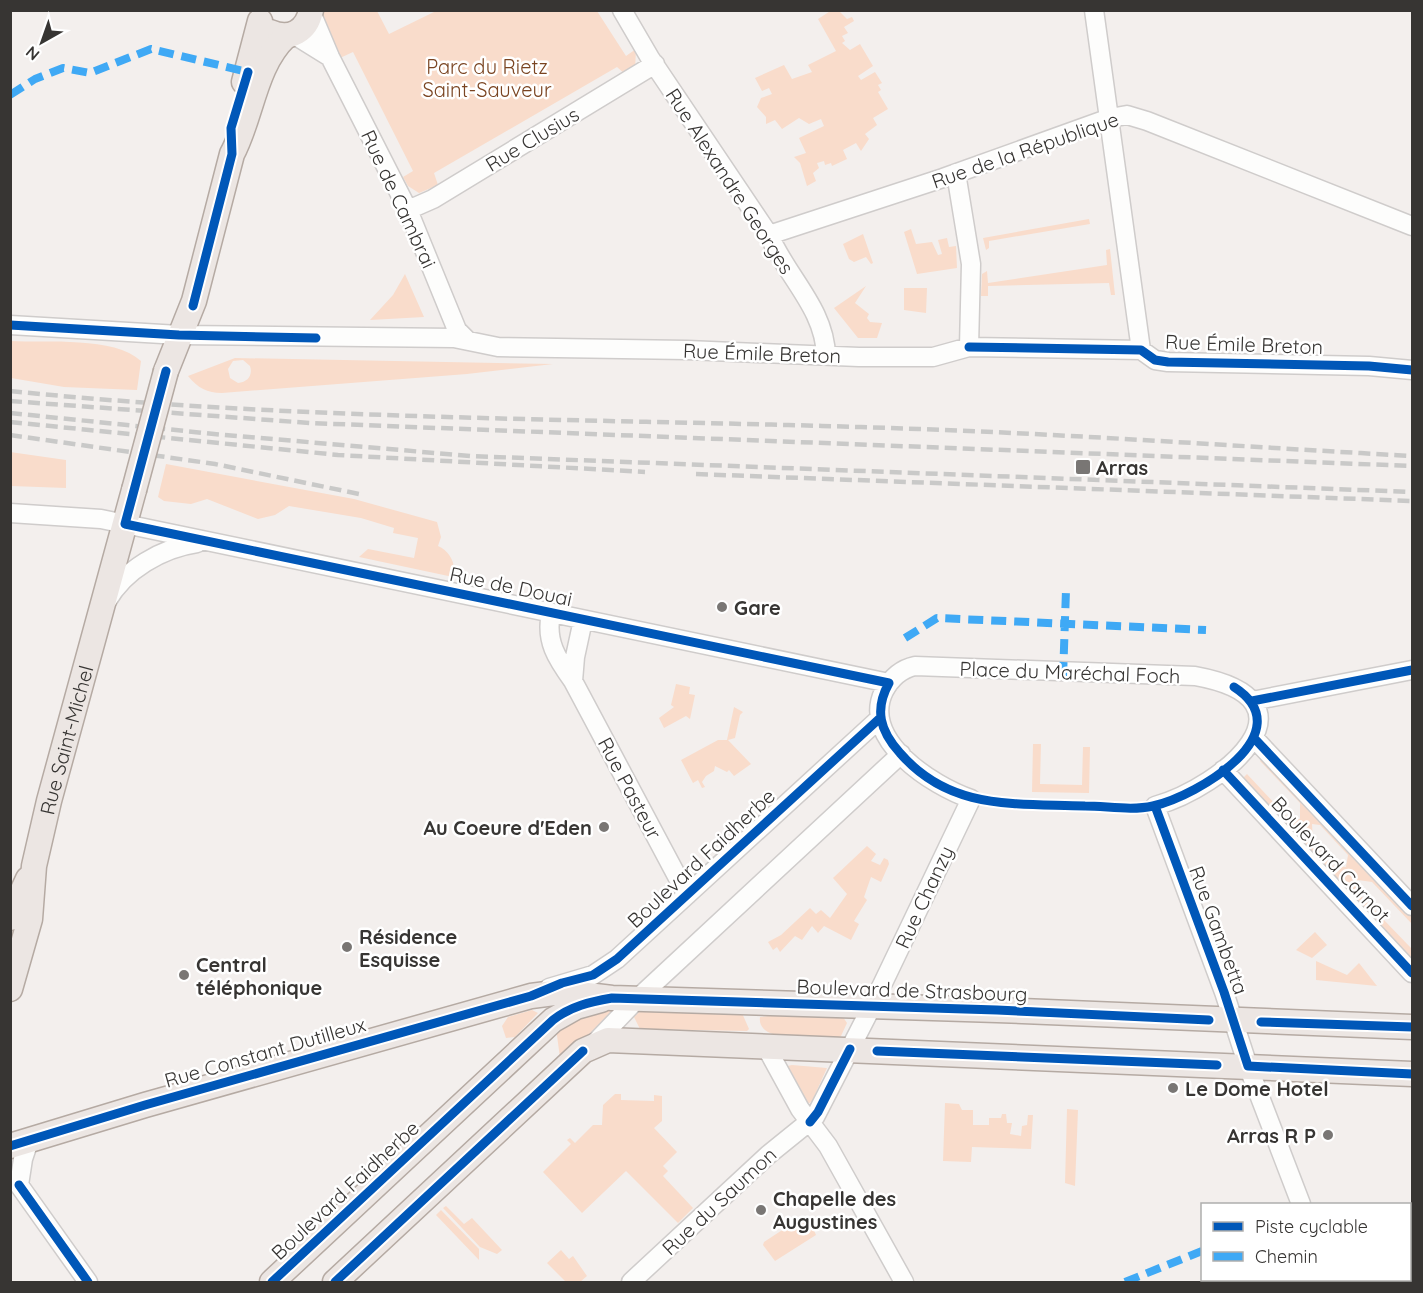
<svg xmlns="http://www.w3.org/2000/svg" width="1423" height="1293" font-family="Quicksand,sans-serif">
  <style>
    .green { fill: #f9dccb; fill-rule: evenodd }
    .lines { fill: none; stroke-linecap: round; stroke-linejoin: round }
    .minor-casing { stroke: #cfcccb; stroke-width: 21 }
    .major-casing { stroke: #b5aaa3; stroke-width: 27 }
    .minor { stroke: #fdfdfc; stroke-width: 18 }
    .major { stroke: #ece6e3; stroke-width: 24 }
    .rail { stroke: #c9c9c8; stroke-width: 4.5; stroke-dasharray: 12 6; stroke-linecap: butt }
    .major-bridge-casing { stroke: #b5aaa3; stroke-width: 27; stroke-linecap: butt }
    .major-bridge { stroke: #ece6e3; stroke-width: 24 }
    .quiet { stroke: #3fa9f5; stroke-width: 8; stroke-dasharray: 15 8; stroke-linecap: butt }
    .cycleway-casing { stroke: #fff; stroke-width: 13 }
    .cycleway { stroke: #0057b8; stroke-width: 9 }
    .poi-dot { fill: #797674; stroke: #fff; stroke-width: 2 }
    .labels { text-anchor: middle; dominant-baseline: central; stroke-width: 5; stroke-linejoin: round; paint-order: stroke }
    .park-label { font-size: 20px; fill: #7a4421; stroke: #fff }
    .street-label { font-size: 20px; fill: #373533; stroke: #fff }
    .poi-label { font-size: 20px; font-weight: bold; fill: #373533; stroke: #fff; text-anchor: start }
  </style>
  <rect width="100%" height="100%" fill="#f3efed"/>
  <path class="green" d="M832,10l7,1 8,8 5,-2 2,4 -10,6 4,6 -6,3 3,5 -3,2 8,7 10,-6 13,22 -15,10 3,4 14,-8 7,11 -4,2 3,5 -3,2 10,17 -15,9 4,7 -12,9 4,5 -8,12 -5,-8 -13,7 4,9 -15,7 -1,-3 -6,2 -1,-4 -7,2 2,5 -6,5 3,8 -9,5 -7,-23 -6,-6 12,-4 -7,-15 25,-12 -3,-7 -12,5 -10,-6 -17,11 -7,-9 -9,4v-7l-9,-10 4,-9 11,-4 -3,-6 -7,3 -7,-13 29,-13 8,14 20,-7 -4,-7 28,-14 -18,-32z
    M323,11h54l12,23 47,-23h161l29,45 10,-7 -1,21 -8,6 -10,-9 -183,106 4,12 -19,8 -11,-7 -5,-9 10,-6 -60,-119 -13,6 -18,-41z
    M1089,219l1,5 -101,17v7l-3,2 -3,-12z
    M911,229l5,15 16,-2 6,13 4,-1 -4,-14 9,-2 2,9 7,-1 1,22 -40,6 -13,-42z
    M863,234l10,29 -2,1 -5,-7 -12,5 -5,-3 -6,-15z
    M1110,249l5,46h-4l-2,-12 -121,3v10h-7l1,-22 5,-3 1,12 119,-18 -1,-15z
    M405,274l19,43 -54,3 23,-25z
    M866,286l-11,17 14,11 -2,4 3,4 12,1 -5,15h-19l-24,-30z
    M904,288h23l-1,25 -22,-3z
    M10,341c37,2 104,-5 131,20l-4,29 -73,-3 -53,-9z
    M235,358l318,6 -86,10 -245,19c-15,0 -24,-5 -34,-17zM243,360l7,6c3,9 -2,16 -12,17l-8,-5 -2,-9 5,-8z
    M10,452l56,8v28l-55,-2z
    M166,464l188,35 83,23 4,15 -3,9c12,5 19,19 15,31l-94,-20 9,-8 46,9 4,-20 -25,-5 1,-5 -33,-10 -72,-12 -14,9 -17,4 -51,-20 -16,5 -27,-3 -6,-4z
    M676,684l14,3 -1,7 6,1 -5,24 -4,-3 -22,12 -5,-10 15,-11 -3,-2z
    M734,707l9,5 -3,3 -5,23 -7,2 23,24 -17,12 -5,-6 -2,2 -12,-6 -1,5 -8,5 -4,6 3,5 -3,1 -4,-8 -5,3 -12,-23 37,-20h9z
    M1033,744h8l-1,40 42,1 1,-38h7l-1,46 -57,-1z
    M1264,757l148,158v9l-40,-42 -14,-2 -1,12 54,56 1,10 -169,-180 4,-4 43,46 10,-1v-16l-40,-42zM1312,824l8,1 28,30 -2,12 -13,-1 -20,-21z
    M867,846l9,8 -5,7 9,4 4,-7 4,2 1,4 -8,18 -10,-5 -7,20 3,3 -13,21 5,3 -8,16 -27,-14 -6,7 -6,-7 -10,14 -7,-4 -15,16 -3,-5 -4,3 -5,-8 13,-7 29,-27 6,6 5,-4 9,8 17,-24 -14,-16z
    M1315,932l12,13 -15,13 -16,-8z
    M1316,961l31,14 12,-12 18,23 -61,-6z
    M614,1009l-14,19 -40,30 -4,-30 28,-18z
    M639,1009l103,4 7,16 -2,2 -107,-2 -7,-14z
    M532,1010l6,3 -23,24 -9,1 -4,-12 6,-9z
    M777,1015h59l7,2 4,6 -6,13 -7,3c-17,-1 -78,5 -74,-22z
    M792,1065l35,3 -15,33 -4,3 -25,-37z
    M615,1094h6v6l33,1v-6l8,1v25l-8,7 23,24 -14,14 5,5 -5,5 30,32 -15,15 -52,-52 -44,42 -39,-41 28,-28 -4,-4 3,-2 5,5 18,-18h9l1,-20z
    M945,1103l14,1 3,6h11v15h16v-7h12l1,-4h4l1,9h5l-2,11 11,2 1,-10 5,-1 1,-10h5l-2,34 -59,-2 -1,15 -28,-1z
    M1067,1109l11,1 -3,76 -10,-3z
    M446,1206l18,18 8,-6 30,32 -5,4 -17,-7 -37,-39z
    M441,1210l38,39v11l-43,-45z
    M802,1217l8,4 6,14 -41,26 -12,-16 1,-3z
    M561,1250l8,9 4,-3 14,20 -7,6h-14l-19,-19z"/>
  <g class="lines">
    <defs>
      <path id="minor" d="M622,10l28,48 119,177c18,42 56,74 57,121
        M1094,10l47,340
        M311,12l19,45 78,153 49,120 10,10
        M293,34l37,23
        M956,173l15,91 -2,83
        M408,210l25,-11 222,-135
        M769,235l174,-57 167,-60 17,-3 20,6 265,105
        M10,325l169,10 275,3 44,9 189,3 172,7h74l36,-10 172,3 14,10 13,2 201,4 43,4
        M10,513l91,6 788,164
        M107,601c17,-31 55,-53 90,-58
        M551,613c-6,28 6,46 22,68l114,214
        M573,681l2,-24 8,-37
        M1252,701l160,-31
        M1254,738l158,168
        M1223,770l189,203
        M549,988l44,-13 24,-16 262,-240
        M593,1045l44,-46 264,-245
        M765,1045l35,64 28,37 76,136
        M30,1138l-7,21 -4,26 69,97
        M1329,1280l1,2
        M631,1282l137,-127 47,-38 57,-111 99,-207c-38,-13 -111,-59 -87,-108 7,-13 17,-22 31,-25l280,10c132,24 28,111 -40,130l69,186 24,74 53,138"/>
      <g id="major">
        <path d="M270,32c20,9 37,-1 41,-22"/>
        <path d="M244,82l16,-61"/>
        <path d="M166,371l28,-70 38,-147c20,-37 22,-88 54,-118"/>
        <path d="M10,918l18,-39"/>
        <path id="s1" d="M10,989l20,-70 4,-53 15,-65 85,-311"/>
        <path d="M10,1146l135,-41 386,-109 31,-4 50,6 385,12 415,17"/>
        <path d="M272,1282l281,-262 23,-13 25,-7"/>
        <path d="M335,1282l248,-231 25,-11 804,34"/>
      </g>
    </defs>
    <use href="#minor" class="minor-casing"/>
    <use href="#major" class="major-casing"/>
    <use href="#minor" class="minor"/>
    <use href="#major" class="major"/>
    <path class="rail" d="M10,391c303,31 606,27 909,38 165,6 329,18 493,27
      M10,401l300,22 1102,43
      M10,413l204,21 256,22 942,36
      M10,422l328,33 307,17
      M10,435l205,29 144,30
      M696,474l716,27"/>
    <defs>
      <path id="major-bridge" d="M134,490l32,-119"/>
    </defs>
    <use href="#major-bridge" class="major-bridge-casing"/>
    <use href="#major-bridge" class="major-bridge"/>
    <path class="quiet" d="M10,95l25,-16 28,-11 27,5 61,-24 97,23
      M905,638l32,-20 269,12
      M1063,677l3,-87
      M1125,1282l77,-31"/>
    <defs>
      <path id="cycleway" d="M193,306l39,-152 -1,-26 17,-56
        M10,325l169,10 137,3
        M969,347l172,3 14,10 13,2 201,4 43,4
        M166,371l-41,153 764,159c-15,27 -9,48 11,70 50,58 115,50 185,53 22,0 46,5 68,0 45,-10 151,-74 81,-119
        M1252,701l160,-31
        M1254,738l158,168
        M1223,770l189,203
        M1155,806l69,186 24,74 164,8
        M1261,1022l151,5
        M877,1051l340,14
        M810,1122l8,-10 32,-63
        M10,1146l135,-41 386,-109 31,-13 31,-8 24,-16 262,-240
        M19,1185l69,97
        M272,1282l281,-262c18,-14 37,-18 59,-22l385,12 212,10
        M335,1282l248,-231"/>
    </defs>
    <use href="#cycleway" class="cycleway-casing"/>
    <use href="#cycleway" class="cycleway"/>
  </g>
  <g class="poi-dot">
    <rect x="1075" y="459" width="16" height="16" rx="3"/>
    <circle cx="722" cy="607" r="6"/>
    <circle cx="604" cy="827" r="6"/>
    <circle cx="347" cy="947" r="6"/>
    <circle cx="184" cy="975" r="6"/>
    <circle cx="1173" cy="1088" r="6"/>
    <circle cx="1328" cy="1135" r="6"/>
    <circle cx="761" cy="1210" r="6"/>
  </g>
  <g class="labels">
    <g class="park-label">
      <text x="487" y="66">Parc du Rietz<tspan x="487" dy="23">Saint-Sauveur</tspan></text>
    </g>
    <g class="street-label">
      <text transform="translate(532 139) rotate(-31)">Rue Clusius</text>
      <text transform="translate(1025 150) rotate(-19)">Rue de la République</text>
      <text transform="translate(730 181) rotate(57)">Rue Alexandre Georges</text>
      <text transform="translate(399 199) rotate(65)">Rue de Cambrai</text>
      <text transform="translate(1244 344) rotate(2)">Rue Émile Breton</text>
      <text transform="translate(762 353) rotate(2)">Rue Émile Breton</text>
      <text transform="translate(511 586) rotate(12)">Rue de Douai</text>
      <text transform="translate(1070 672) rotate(2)">Place du Maréchal Foch</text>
      <text stroke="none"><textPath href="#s1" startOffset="256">Rue Saint-Michel</textPath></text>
      <text transform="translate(630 788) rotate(62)">Rue Pasteur</text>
      <text transform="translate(701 858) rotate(-43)">Boulevard Faidherbe</text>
      <text transform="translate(1331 859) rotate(47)">Boulevard Carnot</text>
      <text transform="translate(924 897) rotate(-65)">Rue Chanzy</text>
      <text transform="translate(1219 930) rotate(70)">Rue Gambetta</text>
      <text transform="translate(912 990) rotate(2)">Boulevard de Strasbourg</text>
      <text transform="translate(265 1052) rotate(-16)">Rue Constant Dutilleux</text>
      <text transform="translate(345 1190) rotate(-43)">Boulevard Faidherbe</text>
      <text transform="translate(719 1201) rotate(-43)">Rue du Saumon</text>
    </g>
    <g class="poi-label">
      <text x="1096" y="467">Arras</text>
      <text x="734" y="607">Gare</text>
      <text x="592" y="827" text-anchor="end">Au Coeure d'Eden</text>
      <text x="359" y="936">Résidence<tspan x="359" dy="23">Esquisse</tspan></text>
      <text x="196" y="964">Central<tspan x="196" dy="23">téléphonique</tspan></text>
      <text x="1185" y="1088">Le Dome Hotel</text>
      <text x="1316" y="1135" text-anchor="end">Arras R P</text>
      <text x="773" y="1198">Chapelle des<tspan x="773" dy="23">Augustines</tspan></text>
    </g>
  </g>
  <rect width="1423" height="1293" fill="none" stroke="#373533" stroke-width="24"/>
  <rect x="1201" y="1203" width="210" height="78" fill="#ffffff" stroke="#afaead" stroke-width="1.5"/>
  <rect x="1213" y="1222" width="30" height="9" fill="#0057b8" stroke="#afaead" stroke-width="1.5"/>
  <text x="1255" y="1233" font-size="18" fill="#373533">Piste cyclable</text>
  <rect x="1213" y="1252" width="30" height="9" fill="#3fa9f5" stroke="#afaead" stroke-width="1.5"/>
  <text x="1255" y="1263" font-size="18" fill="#373533">Chemin</text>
  <g transform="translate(42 42) rotate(220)" stroke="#ffffff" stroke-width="4.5" paint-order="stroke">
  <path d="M0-4.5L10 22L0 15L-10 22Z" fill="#373533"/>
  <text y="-9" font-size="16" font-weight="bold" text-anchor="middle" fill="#373533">N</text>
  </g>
</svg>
